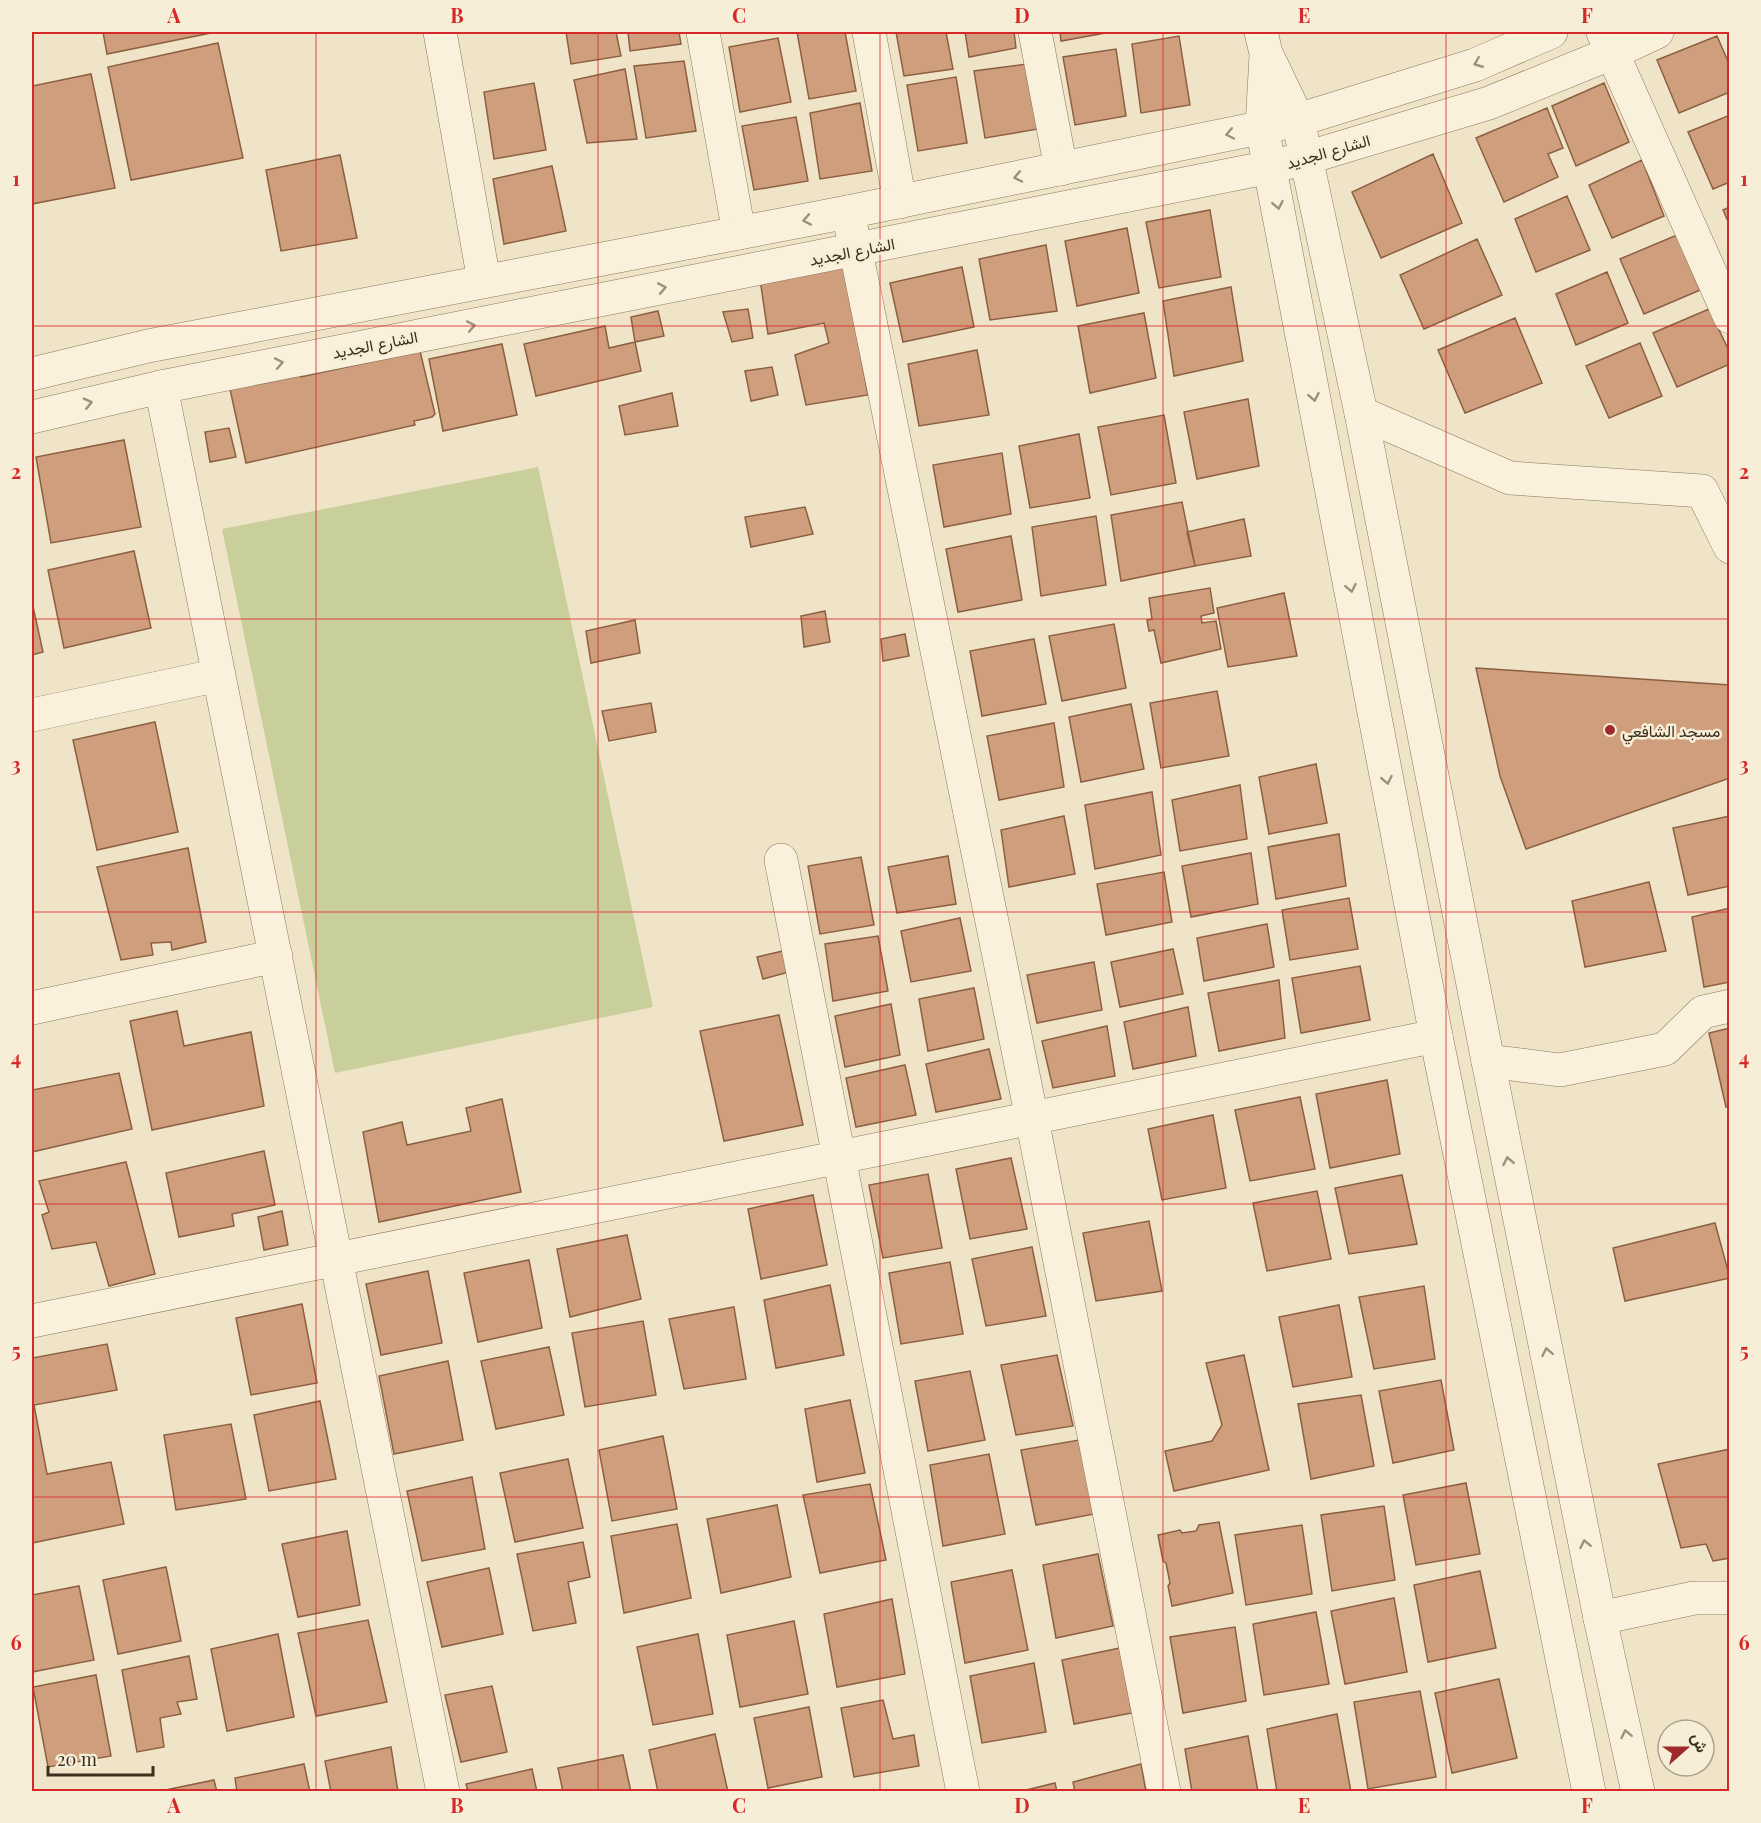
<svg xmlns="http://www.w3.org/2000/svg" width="1761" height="1823" font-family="'Playfair Display',Vazirmatn,serif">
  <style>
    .garden { fill: #c9cf9b }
    .building { fill: #cf9f7d; stroke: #8d5f41; stroke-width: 1.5 }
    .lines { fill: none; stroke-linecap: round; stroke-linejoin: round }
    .minor-casing { stroke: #8d765c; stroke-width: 34 }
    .tertiary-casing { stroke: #8d765c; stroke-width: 34 }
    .minor { stroke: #faf1dc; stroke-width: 33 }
    .tertiary { stroke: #faf1dc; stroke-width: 33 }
    .oneway { stroke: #9c907e }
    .grid { fill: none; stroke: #d62828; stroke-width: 1.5; stroke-opacity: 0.55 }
    .poi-dot { fill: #9e2a2b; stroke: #f7eed8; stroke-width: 2 }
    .labels { text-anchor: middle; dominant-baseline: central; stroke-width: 5; stroke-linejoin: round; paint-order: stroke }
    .street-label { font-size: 16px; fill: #3d2e20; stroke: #f7eed8 }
    .poi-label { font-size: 16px; fill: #3d2e20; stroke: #f7eed8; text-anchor: start }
    .neatline { fill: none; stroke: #d62828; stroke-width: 2 }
    .grid-label { font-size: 20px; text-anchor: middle; font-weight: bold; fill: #d62828 }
  </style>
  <rect width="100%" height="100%" fill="#f0e4c8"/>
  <path class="garden" d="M538,467l115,540 -318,66 -113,-544z"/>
  <path class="building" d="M103,32h113l-109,22z
    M566,32h50l5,24 -50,8z
    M628,32h51l2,12 -51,7z
    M797,32h48l11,59 -47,8z
    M896,32h50l7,37 -49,7z
    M965,32h49l2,16 -47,9z
    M1060,32h51l-50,9z
    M1179,36l11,69 -49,8 -9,-69z
    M1717,36l13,30v26l-51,21 -22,-53z
    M778,38l13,64 -51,10 -11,-65z
    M218,43l25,115 -112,22 -23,-113z
    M1116,49l10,67 -51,9 -12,-68z
    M684,61l12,70 -50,7 -12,-72z
    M1027,64l11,65 -53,9 -11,-67z
    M625,69l12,70 -50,4 -13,-63z
    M91,74l24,114 -83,16v-118z
    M956,77l11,66 -49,8 -11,-66z
    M534,83l12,67 -52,9 -10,-67z
    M1604,83l25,59 -53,24 -24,-60z
    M860,103l12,68 -52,8 -10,-66z
    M1547,108l16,40 -15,6 10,23 -54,25 -28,-64z
    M1730,115v67l-17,7 -25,-57z
    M796,117l12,64 -54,9 -12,-64z
    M1433,154l29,69 -81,35 -29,-66z
    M340,155l17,83 -76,13 -15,-81z
    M1642,160l22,56 -52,22 -23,-53z
    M552,166l14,65 -62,13 -11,-65z
    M1567,196l23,54 -54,22 -21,-53z
    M1730,207v19l-7,-16z
    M1210,210l11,67 -62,11 -13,-66z
    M1127,228l12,65 -62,13 -12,-65z
    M1677,235l23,55 -56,24 -24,-55z
    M1477,239l25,56 -78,34 -24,-54z
    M1046,245l11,66 -67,9 -11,-61z
    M843,262l25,133 -62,10 -11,-50 34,-12 -5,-20 -56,11 -8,-55z
    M962,267l12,60 -71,15 -13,-59z
    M1607,272l21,51 -52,22 -20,-51z
    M1231,287l12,74 -69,15 -11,-75z
    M748,309l5,29 -21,4 -9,-30z
    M1709,309l21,44v11l-53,23 -24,-54z
    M658,311l6,25 -29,6 -4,-25z
    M1144,313l12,65 -66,15 -12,-67z
    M1515,318l27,65 -77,30 -27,-63z
    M605,326l4,22 26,-6 6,29 -105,25 -12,-52z
    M1640,343l22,53 -53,22 -23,-52z
    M502,344l15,71 -74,16 -14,-72z
    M977,350l12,65 -70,11 -11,-62z
    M420,351l15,63 -3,3 -18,4 1,4 -169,38 -16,-74 67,-15 4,3z
    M772,367l6,28 -27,6 -6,-30z
    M672,393l6,33 -53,9 -6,-29z
    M1248,399l11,67 -62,13 -13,-67z
    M1164,415l12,68 -65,12 -13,-68z
    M229,428l7,29 -26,5 -5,-30z
    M1079,434l11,64 -60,10 -11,-62z
    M124,440l17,87 -90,16 -15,-86z
    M1002,453l9,61 -67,13 -11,-62z
    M1182,502l13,64 -74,15 -10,-66z
    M805,507l8,27 -62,13 -6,-30z
    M1096,516l10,69 -65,11 -9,-69z
    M1244,519l7,37 -56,10 -8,-34z
    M1011,536l11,64 -64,12 -12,-63z
    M134,551l17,77 -87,20 -16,-78z
    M1210,588l4,25 -13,3 1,7 14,-2 5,28 -60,14 -7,-33 -5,1 -2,-11 5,-1 -3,-21z
    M1284,593l13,63 -69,11 -11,-59z
    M32,602l11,50 -11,3z
    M825,611l5,31 -26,5 -3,-31z
    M635,620l5,33 -49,10 -5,-32z
    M1114,624l12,64 -64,13 -13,-65z
    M905,634l4,22 -26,5 -2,-22z
    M1034,639l12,65 -64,12 -12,-65z
    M1476,668l254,17v93l-204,71 -26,-73z
    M1217,691l12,65 -68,12 -11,-65z
    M651,703l5,29 -47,9 -7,-30z
    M1131,704l13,65 -63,13 -12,-65z
    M155,722l23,110 -81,18 -24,-110z
    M1054,723l10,64 -65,13 -12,-64z
    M1316,764l11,59 -58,11 -10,-57z
    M1240,785l7,54 -67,12 -8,-51z
    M1152,792l9,63 -66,14 -10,-64z
    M1064,816l11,58 -66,13 -8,-57z
    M1730,816v70l-42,9 -15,-67z
    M1339,834l7,52 -70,13 -8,-52z
    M188,848l18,94 -34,8 -1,-8 -20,1 2,12 -32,5 -24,-93z
    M1251,853l7,51 -67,13 -9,-51z
    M948,856l8,48 -59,9 -9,-46z
    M861,857l13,68 -54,9 -12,-68z
    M1164,872l8,50 -66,13 -9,-51z
    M1649,882l17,69 -81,16 -13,-66z
    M1349,898l9,51 -68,11 -8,-50z
    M1730,908v74l-26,5 -12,-70z
    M960,918l11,53 -60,11 -10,-51z
    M1267,924l7,43 -70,14 -7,-43z
    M878,936l10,55 -55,10 -8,-57z
    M1173,949l10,45 -63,13 -9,-45z
    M783,951l6,21 -26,7 -6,-22z
    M1094,962l8,48 -65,13 -10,-48z
    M1360,966l10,54 -69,13 -9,-55z
    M1279,980l6,58 -66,13 -11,-58z
    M974,988l10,51 -56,12 -9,-52z
    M891,1004l9,51 -55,12 -10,-51z
    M1188,1007l8,49 -63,13 -9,-47z
    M177,1011l7,35 67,-14 13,74 -112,24 -22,-109z
    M779,1015l24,110 -79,16 -24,-110z
    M1107,1026l8,50 -62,12 -11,-47z
    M1730,1028v78l-4,1 -17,-74z
    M989,1049l12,50 -65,13 -10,-48z
    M905,1065l11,50 -60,12 -10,-49z
    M119,1073l13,56 -100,23v-62z
    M1387,1080l13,74 -70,14 -14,-74z
    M1300,1097l15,72 -65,12 -15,-71z
    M502,1099l19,93 -142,30 -16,-90 39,-10 5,23 64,-14 -5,-23z
    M1213,1115l13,73 -64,12 -14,-71z
    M264,1151l11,54 -43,9 2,12 -55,11 -13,-64z
    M1011,1158l16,71 -57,10 -14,-70z
    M126,1162l29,112 -46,12 -13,-44 -44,7 -10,-34 7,-3 -10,-31z
    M928,1174l14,74 -59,10 -14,-73z
    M1402,1175l15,69 -68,10 -14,-66z
    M1317,1191l14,68 -64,12 -14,-68z
    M813,1195l14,70 -66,14 -13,-70z
    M282,1211l6,34 -24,5 -6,-33z
    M1149,1221l13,70 -66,10 -13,-68z
    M1715,1223l15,55 -105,23 -12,-53z
    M627,1235l14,64 -71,18 -13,-68z
    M1032,1247l14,69 -60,10 -14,-67z
    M529,1260l13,68 -64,14 -14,-69z
    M950,1262l13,72 -62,10 -12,-71z
    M428,1271l14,72 -61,12 -15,-71z
    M830,1285l14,70 -68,13 -12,-68z
    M1424,1286l11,73 -61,10 -15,-72z
    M302,1304l15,79 -66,12 -15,-77z
    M1339,1305l13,72 -59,10 -14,-70z
    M734,1307l12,72 -62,10 -15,-70z
    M643,1321l13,74 -71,12 -13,-74z
    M107,1344l10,46 -83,15 13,69 64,-12 13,62 -92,19v-185z
    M549,1347l15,68 -68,14 -15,-68z
    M1057,1355l16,71 -57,9 -15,-70z
    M1244,1355l25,115 -95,21 -9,-40 47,-10 10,-16 -16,-62z
    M448,1361l15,79 -69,14 -15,-78z
    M970,1371l15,69 -57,11 -13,-70z
    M1441,1380l13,70 -61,13 -14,-72z
    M1361,1395l13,71 -63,13 -13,-75z
    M850,1400l15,73 -48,9 -12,-73z
    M320,1401l16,78 -67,12 -15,-76z
    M231,1424l15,75 -70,11 -12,-75z
    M663,1436l14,73 -65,12 -13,-71z
    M1079,1440l15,74 -58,11 -15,-75z
    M1730,1449v109l-17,3 -7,-17 -25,4 -23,-84z
    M989,1454l16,80 -62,12 -13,-81z
    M568,1459l15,69 -68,14 -15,-69z
    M472,1477l13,72 -63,12 -15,-70z
    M1466,1483l14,71 -64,11 -13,-70z
    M870,1484l16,76 -66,13 -17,-78z
    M777,1505l14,72 -70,16 -14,-74z
    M1384,1506l11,74 -63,11 -11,-76z
    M1219,1522l14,71 -61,13 -4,-20 2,-3 -4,-20 -3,-2 -5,-26 22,-5 2,3 14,-2 3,-6z
    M677,1524l14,74 -67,15 -13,-77z
    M1302,1525l10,69 -66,11 -11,-70z
    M347,1531l13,74 -62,12 -16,-73z
    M583,1542l7,35 -22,5 8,41 -43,8 -16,-77z
    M1098,1554l15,72 -57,12 -13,-73z
    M166,1567l15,74 -63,13 -15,-74z
    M489,1568l14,66 -61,13 -15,-65z
    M1012,1570l16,80 -63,13 -14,-81z
    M1480,1571l16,77 -68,14 -14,-77z
    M79,1586l15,74 -62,12v-77z
    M1394,1598l13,74 -62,12 -14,-73z
    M892,1599l13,75 -68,13 -13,-73z
    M1316,1612l13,72 -65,11 -11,-71z
    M368,1620l19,82 -71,14 -18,-83z
    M794,1621l14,73 -68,13 -13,-72z
    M1235,1627l11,74 -63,12 -13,-76z
    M278,1634l16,83 -67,14 -16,-82z
    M698,1634l15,80 -60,11 -16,-78z
    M1120,1648l12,65 -58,11 -12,-64z
    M189,1656l8,43 -20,3 4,12 -21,4 4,29 -27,5 -15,-82z
    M1034,1663l12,69 -64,11 -12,-67z
    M96,1675l15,81 -63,11 -15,-80z
    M1499,1679l18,79 -65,15 -17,-80z
    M492,1686l15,66 -46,10 -16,-67z
    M1420,1691l16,86 -68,12 -14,-87z
    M883,1700l10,39 21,-4 5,31 -65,11 -13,-69z
    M809,1707l13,70 -54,11 -14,-70z
    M1337,1714l14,78h-74l-10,-63z
    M715,1734l13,58h-70l-9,-42z
    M1248,1736l10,56h-66l-7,-43z
    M391,1747l7,45h-67l-6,-31z
    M623,1755l8,37h-68l-5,-24z
    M304,1764l6,28h-73l-2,-14z
    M1141,1764l5,28h-71l-2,-10z
    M532,1769l5,23h-69l-2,-8z
    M214,1780l3,12h-61z
    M1055,1783l2,9h-39z"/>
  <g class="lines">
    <defs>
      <path id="minor" d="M440,32l44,249
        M703,32l36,201
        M869,32l31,170
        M1035,32l26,137
        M1261,32l5,21 32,67
        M1603,32l127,285
        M1262,127l4,-72
        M848,212l184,907 132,673
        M161,387l282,1405
        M1361,413l149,65 192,13 28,56
        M32,715l187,-40
        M781,860l182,932
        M32,1008l244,-52
        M1488,1061l72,9 105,-21 38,-37 27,-6
        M32,1321l1404,-285
        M1600,1618l94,-20h36"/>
      <path id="tertiary" d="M1298,120l63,293 127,648 112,557 38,174
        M1262,127l174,909 153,756
        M32,374l116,-28 700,-134 450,-92 177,-55 76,-33
        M32,417l129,-30 1109,-220 36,-9 183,-55 123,-50 45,-21"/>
    </defs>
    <use href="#minor" class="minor-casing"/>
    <use href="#tertiary" class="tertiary-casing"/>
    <use href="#minor" class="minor"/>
    <use href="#tertiary" class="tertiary"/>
  </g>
  <defs><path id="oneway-chevron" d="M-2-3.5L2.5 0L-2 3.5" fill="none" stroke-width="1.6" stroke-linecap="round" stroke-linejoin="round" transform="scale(1.5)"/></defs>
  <g class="oneway">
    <use href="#oneway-chevron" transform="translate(1478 63) rotate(158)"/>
    <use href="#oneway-chevron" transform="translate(1230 134) rotate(168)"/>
    <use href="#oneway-chevron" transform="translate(1018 177) rotate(168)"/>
    <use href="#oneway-chevron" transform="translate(1278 205) rotate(79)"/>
    <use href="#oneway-chevron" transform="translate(807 220) rotate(169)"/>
    <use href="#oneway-chevron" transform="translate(662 288) rotate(-11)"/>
    <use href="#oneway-chevron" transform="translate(471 326) rotate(-11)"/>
    <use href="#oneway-chevron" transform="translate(279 363) rotate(-11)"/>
    <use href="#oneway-chevron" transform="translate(1314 397) rotate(79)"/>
    <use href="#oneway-chevron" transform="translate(88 403) rotate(-13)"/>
    <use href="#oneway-chevron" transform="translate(1351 588) rotate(79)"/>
    <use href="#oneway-chevron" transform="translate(1387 780) rotate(79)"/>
    <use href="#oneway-chevron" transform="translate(1508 1161) rotate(-101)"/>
    <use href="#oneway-chevron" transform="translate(1547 1352) rotate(-101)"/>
    <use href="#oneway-chevron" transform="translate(1585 1544) rotate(-101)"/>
    <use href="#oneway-chevron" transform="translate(1626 1734) rotate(-102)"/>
  </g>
  <path class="grid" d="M316,32v1760M598,32v1760M880,32v1760M1163,32v1760M1446,32v1760M32,326h1698M32,619h1698M32,912h1698M32,1204h1698M32,1497h1698"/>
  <circle class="poi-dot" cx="1610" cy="730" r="6"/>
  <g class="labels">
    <g class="street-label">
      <text transform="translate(1328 151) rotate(-16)">الشارع الجديد</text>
      <text transform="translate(852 251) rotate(-11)">الشارع الجديد</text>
      <text transform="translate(375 344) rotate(-11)">الشارع الجديد</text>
    </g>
    <g class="poi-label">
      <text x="1622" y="730">مسجد الشافعي</text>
    </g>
  </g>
  <rect width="1761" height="1823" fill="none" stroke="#f7eed8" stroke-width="66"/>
  <g transform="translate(1686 1748) rotate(69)"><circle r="28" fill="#f7eed8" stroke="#ada18e" stroke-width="1.5"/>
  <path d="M0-4.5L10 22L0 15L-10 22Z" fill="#9e2a2b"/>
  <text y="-9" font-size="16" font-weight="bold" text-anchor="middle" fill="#3d2e20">ش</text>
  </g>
  <path d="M48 1766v9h105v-9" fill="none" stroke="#3d2e20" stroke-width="3"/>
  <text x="57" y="1766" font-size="18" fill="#3d2e20" stroke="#f7eed8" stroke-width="4.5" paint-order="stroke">20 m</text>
  <rect x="33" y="33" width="1695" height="1757" class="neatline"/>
  <g class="grid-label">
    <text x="174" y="23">A</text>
    <text x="457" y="23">B</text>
    <text x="739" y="23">C</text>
    <text x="1022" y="23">D</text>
    <text x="1304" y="23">E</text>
    <text x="1587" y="23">F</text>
    <text x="16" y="186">1</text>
    <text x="1744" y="186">1</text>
    <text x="16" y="479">2</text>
    <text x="1744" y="479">2</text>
    <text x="16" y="772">3</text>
    <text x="1744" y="772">3</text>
    <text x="16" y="1065">4</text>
    <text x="1744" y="1065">4</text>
    <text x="16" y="1358">5</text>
    <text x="1744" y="1358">5</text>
    <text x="16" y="1650">6</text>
    <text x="1744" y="1650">6</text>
    <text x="174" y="1813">A</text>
    <text x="457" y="1813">B</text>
    <text x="739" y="1813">C</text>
    <text x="1022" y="1813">D</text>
    <text x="1304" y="1813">E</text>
    <text x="1587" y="1813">F</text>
  </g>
</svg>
